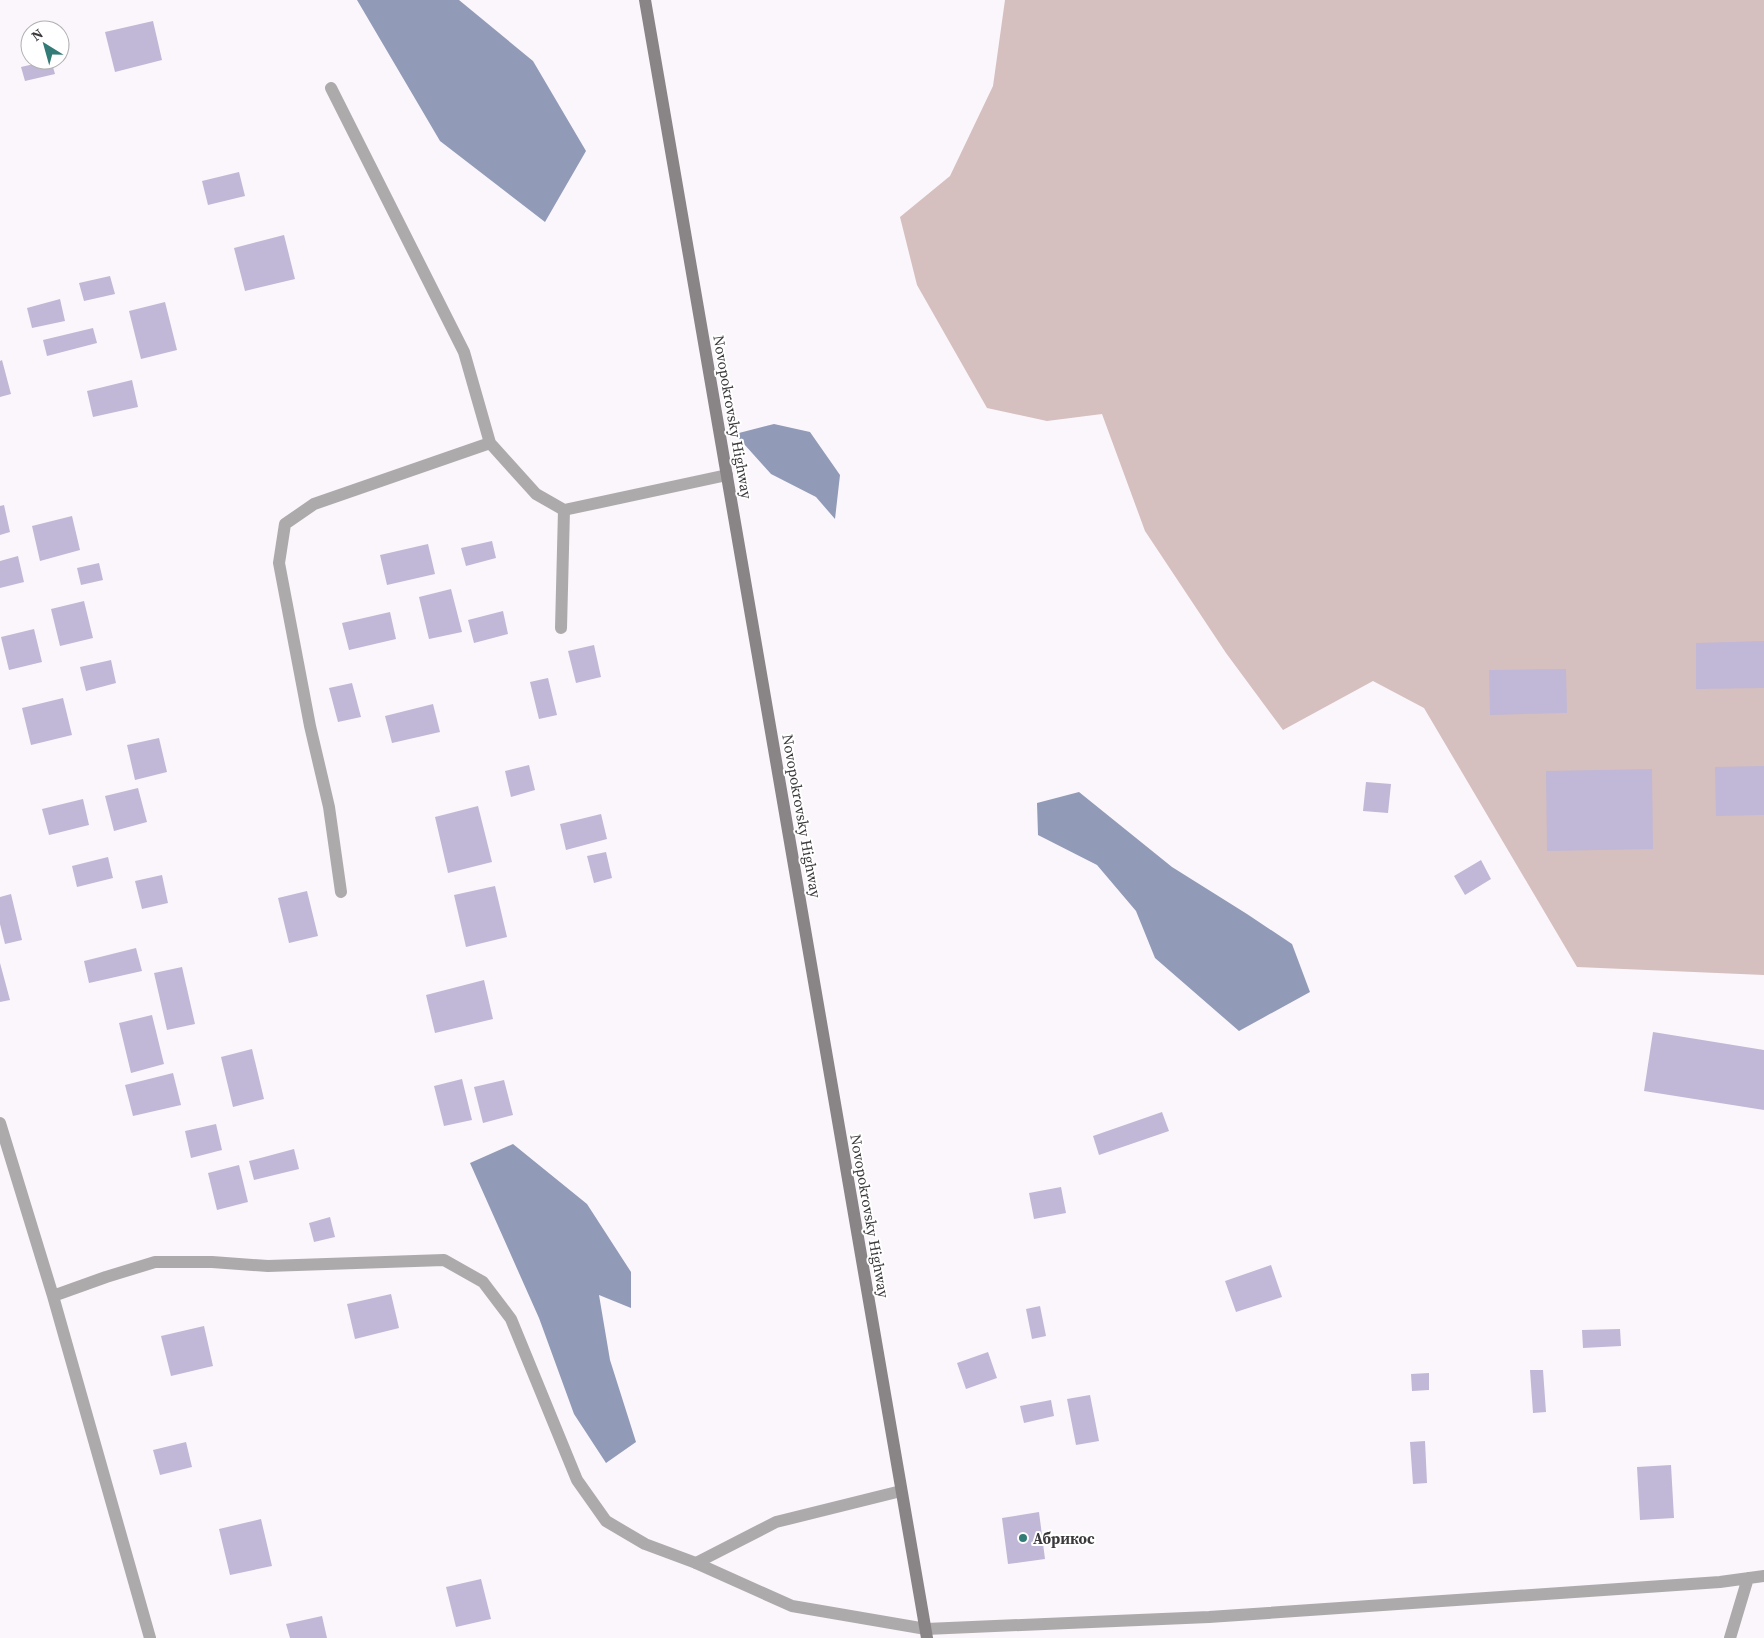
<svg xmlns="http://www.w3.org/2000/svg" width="1764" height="1638" font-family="'Source Serif 4',serif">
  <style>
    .green { fill: #d6bfbf }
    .water { fill: #919bb7 }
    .building { fill: #c0b8d6 }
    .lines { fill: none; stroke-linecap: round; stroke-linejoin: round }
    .lane { stroke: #adaaac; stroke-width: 12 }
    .street { stroke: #adaaac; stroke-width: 12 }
    .secondary { stroke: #898587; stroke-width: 12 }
    .poi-dot { fill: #337b76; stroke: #fff; stroke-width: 2 }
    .labels { text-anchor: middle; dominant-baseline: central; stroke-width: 4; stroke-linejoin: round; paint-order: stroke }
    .street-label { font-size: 15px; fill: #3b393b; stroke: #fff }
    .poi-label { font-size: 15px; font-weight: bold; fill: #3b393b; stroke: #fff; text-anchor: start }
  </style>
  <rect width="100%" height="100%" fill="#fbf6fb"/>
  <path class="green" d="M1005,0h759v975l-187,-8 -153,-259 -51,-27 -90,49 -57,-77 -81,-122 -43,-117 -55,7 -60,-13 -70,-123 -17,-68 50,-41 43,-90z"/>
  <path class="water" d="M357,0h102l74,61 53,90 -41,71 -105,-81z
    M774,424l36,8 30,43 -5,44 -19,-22 -45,-23 -36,-40z
    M1079,792l93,75 75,47 45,30 18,48 -71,39 -84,-73 -19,-47 -39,-46 -59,-30 -1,-32z
    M513,1144l74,60 44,68v36l-32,-13 11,65 26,82 -30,21 -32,-49 -35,-96 -69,-155z"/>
  <path class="building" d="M153,21l9,39 -47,12 -10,-40z
    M51,60l4,14 -30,7 -4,-14z
    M239,172l6,24 -37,9 -6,-24z
    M284,235l11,44 -50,12 -11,-43z
    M110,276l5,18 -31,7 -5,-18z
    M60,299l5,22 -33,7 -5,-20z
    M165,302l12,48 -36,9 -12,-48z
    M93,328l4,15 -50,13 -4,-16z
    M2,360l9,34 -11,3v-36z
    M132,380l6,27 -45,10 -6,-26z
    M4,505l6,27 -10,3v-29z
    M72,516l8,34 -40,11 -8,-35z
    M492,541l4,17 -30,8 -5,-18z
    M428,544l7,30 -48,11 -7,-30z
    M18,556l6,26 -24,6v-27z
    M99,563l4,17 -22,5 -4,-17z
    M451,589l11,43 -33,7 -10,-42z
    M84,601l9,37 -33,8 -9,-37z
    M503,611l5,23 -34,9 -6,-23z
    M390,612l6,27 -47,11 -7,-27z
    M34,629l8,33 -33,8 -8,-33z
    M1764,641v47l-68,1v-46z
    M594,645l7,32 -25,6 -8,-32z
    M111,660l5,23 -30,8 -6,-24z
    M1566,669l1,44 -77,2 -1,-45z
    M548,678l9,37 -18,4 -9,-37z
    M352,683l9,34 -23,5 -9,-34z
    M63,698l9,37 -41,10 -9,-37z
    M433,704l7,28 -48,11 -7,-27z
    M159,738l8,34 -32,8 -8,-35z
    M529,765l6,25 -24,7 -6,-26z
    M1764,766v49l-48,1 -1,-49z
    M1652,769l1,80 -106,2 -1,-80z
    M1366,782l25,2 -3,29 -25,-2z
    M138,788l9,34 -33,9 -9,-35z
    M83,799l6,26 -40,10 -7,-26z
    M478,806l14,56 -44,11 -13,-56z
    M601,814l6,25 -41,11 -6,-26z
    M606,852l6,26 -18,5 -7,-27z
    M108,857l5,21 -36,9 -5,-21z
    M1481,860l10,19 -26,16 -11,-19z
    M162,875l6,28 -26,6 -7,-28z
    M495,886l12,51 -41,10 -12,-52z
    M307,891l11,45 -29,7 -11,-45z
    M11,894l11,46 -17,4 -5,-20v-27z
    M136,948l6,23 -53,12 -5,-22z
    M0,963l10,37 -10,2z
    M182,967l13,57 -28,6 -13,-57z
    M484,980l9,39 -58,14 -9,-38z
    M152,1015l12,49 -33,9 -12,-50z
    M1653,1032l111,18v60l-120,-19z
    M252,1049l12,50 -31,8 -12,-50z
    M173,1073l8,32 -48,11 -8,-31z
    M462,1079l10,41 -28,6 -10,-40z
    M504,1080l9,35 -30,8 -9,-36z
    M1162,1112l7,19 -70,24 -6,-19z
    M216,1124l6,26 -31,8 -6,-27z
    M294,1149l5,20 -45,11 -5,-19z
    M239,1165l9,37 -31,8 -9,-37z
    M1061,1187l5,26 -32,6 -5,-26z
    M330,1217l5,20 -21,5 -5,-19z
    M1271,1265l11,32 -46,15 -11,-31z
    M391,1294l8,34 -44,11 -8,-35z
    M1040,1306l6,30 -14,3 -6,-30z
    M204,1326l9,40 -42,10 -10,-40z
    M1620,1329l1,17 -38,2 -1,-18z
    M988,1352l9,26 -31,11 -9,-26z
    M1530,1370h13l3,42 -13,1z
    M1429,1373v17l-17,1 -1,-17z
    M1090,1395l9,46 -23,4 -9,-46z
    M1051,1400l3,16 -30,7 -4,-17z
    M1425,1441l2,42 -14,1 -3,-42z
    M186,1442l6,25 -32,8 -7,-25z
    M1671,1465l3,53 -34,2 -3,-53z
    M1039,1512l6,47 -37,5 -6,-46z
    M261,1519l11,47 -42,9 -11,-46z
    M481,1579l10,40 -35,8 -10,-40z
    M322,1616l5,22h-37l-4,-14z"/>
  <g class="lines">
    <path class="lane" d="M561,628l3,-118
      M696,1563l80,-41 125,-31"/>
    <path class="street" d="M331,88l133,264 26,91 46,51 28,16 163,-35
      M341,892l-12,-85 -19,-81 -31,-163 6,-39 29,-20 176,-61
      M0,1123l53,173 97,342
      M53,1296l53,-19 49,-15h57l56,4 176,-6 39,22 28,37 66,161 29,41 39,23 51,19 96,43 134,23 283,-12 511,-35 44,-6
      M1730,1638l18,-60"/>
    <path class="secondary" d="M645,0l282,1638"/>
  </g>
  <circle class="poi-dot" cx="1023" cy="1538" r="5"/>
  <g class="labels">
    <g class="street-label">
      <text transform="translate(733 417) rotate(80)">Novopokrovsky Highway</text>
      <text transform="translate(802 816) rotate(80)">Novopokrovsky Highway</text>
      <text transform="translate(870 1216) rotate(80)">Novopokrovsky Highway</text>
    </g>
    <g class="poi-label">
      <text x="1033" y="1538">Абрикос</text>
    </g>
  </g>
  <g transform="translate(45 45) rotate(323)"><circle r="24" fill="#ffffff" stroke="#b1b0b1"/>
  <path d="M0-4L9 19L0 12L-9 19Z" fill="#337b76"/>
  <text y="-8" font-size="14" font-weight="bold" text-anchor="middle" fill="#3b393b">N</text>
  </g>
</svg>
